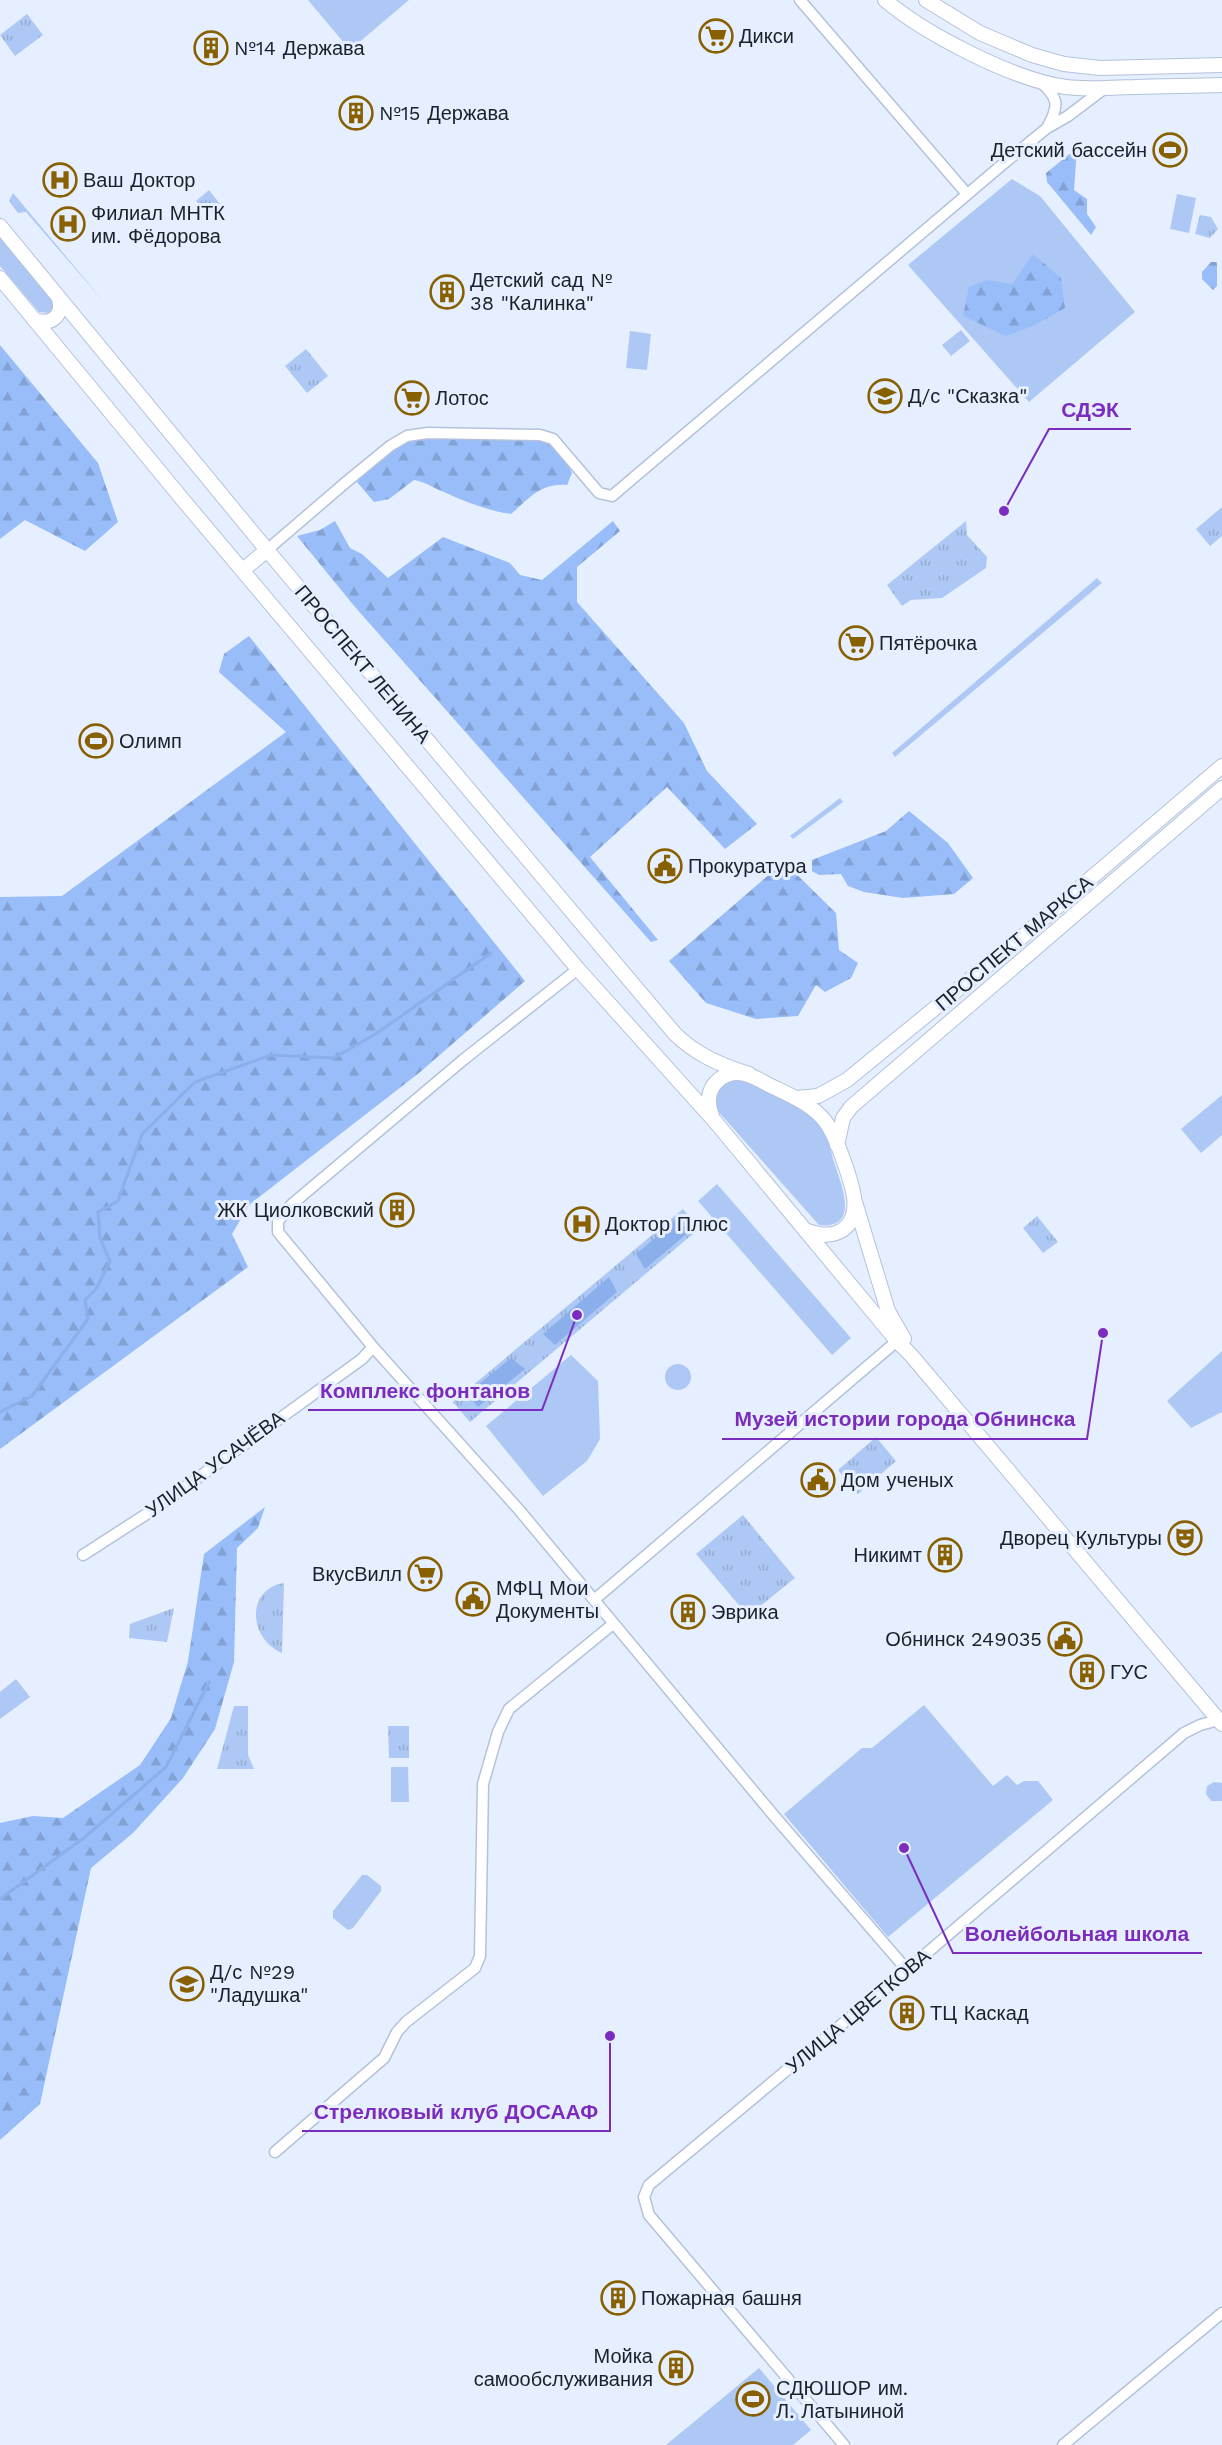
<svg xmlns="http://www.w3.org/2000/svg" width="1222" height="2445" font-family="'Work Sans',sans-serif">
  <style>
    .green { fill: #adc8f4 }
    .forest { fill: url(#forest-firs) }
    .park { fill: url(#park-tufts) }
    .water { fill: #8bafea }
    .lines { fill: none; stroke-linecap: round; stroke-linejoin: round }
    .stream { stroke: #8bafea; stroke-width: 3 }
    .minor-casing { stroke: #b3c2db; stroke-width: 13 }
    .major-casing { stroke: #b3c2db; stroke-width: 16 }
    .minor { stroke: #fff; stroke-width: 10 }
    .major { stroke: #fff; stroke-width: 14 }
    .labels { text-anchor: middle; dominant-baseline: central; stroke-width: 6; stroke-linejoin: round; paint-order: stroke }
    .poi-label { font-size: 20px; fill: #1b212a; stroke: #e6efff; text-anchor: start }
    .street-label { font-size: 20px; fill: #1b212a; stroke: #e6efff }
    .leader { fill: none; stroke: #7b2cbf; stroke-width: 2 }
    .callout-dot { fill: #7b2cbf; stroke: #e6efff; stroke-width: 2 }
    .callout-label { font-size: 21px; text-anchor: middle; font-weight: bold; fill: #7b2cbf; stroke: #e6efff; stroke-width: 6; stroke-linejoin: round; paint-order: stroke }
  </style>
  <defs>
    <pattern id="forest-firs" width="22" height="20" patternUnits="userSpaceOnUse" patternTransform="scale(1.5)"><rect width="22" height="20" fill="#98bdf8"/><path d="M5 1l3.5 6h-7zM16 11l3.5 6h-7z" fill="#82a2d5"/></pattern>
    <pattern id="park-tufts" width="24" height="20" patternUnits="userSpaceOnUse" patternTransform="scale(1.5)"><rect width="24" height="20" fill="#adc8f4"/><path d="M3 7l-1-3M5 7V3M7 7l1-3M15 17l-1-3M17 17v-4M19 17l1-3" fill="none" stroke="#94acd1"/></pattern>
  </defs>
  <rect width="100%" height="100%" fill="#e6efff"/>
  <path class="green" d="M308,0h101l-59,50z
    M1012,179l28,17 95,116 -106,90 -121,-137z
    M13,193l92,110 -79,-91 -8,1 -9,-12z
    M1177,194l19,4 -7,35 -19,-4z
    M0,235l56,67 -7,11 -10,-1 -39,-46z
    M961,330l9,11 -19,15 -9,-11z
    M630,331l21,3 -4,36 -21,-2z
    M1097,578l5,5 -207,174 -3,-4z
    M840,798l3,4 -50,37 -3,-3z
    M731,1080c7,0 15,1 22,4 11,4 54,25 62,32 12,11 15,32 19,46 7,22 27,68 -15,63l-102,-115c-4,-16 0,-22 14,-30z
    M1222,1095v40l-21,18 -20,-24z
    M717,1184l134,154 -19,17 -134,-154z
    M1222,1351v61l-31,16 -24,-27z
    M571,1355l27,26 2,58 -13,22 -44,35 -57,-70z
    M665 1377a13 13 0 1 1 26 0a13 13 0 1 1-26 0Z
    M16,1679l14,18 -30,22v-27z
    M924,1705l69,81 14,-11 10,10 7,-4h14l15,19 -165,137 -104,-123 78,-66h10z
    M408,1767l1,35h-18v-35z
    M1214,1782l8,1v18h-11l-5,-7 1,-8z
    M362,1875h5l14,11v5l-28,37 -5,2 -15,-12v-7z
    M759,2368l52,62 -18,15h-127z"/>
  <path class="forest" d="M1077,148l-3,42 13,9v15l9,13 -5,8 -44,-53 -1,-9z
    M1033,254l28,24 4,30 -30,17 -29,11 -43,-20 6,-29 18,-7 25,4z
    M1211,262h6v24l-4,4 -11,-11v-7z
    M0,345l98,118 20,59 -33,29 -60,-31 -25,19z
    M496,437c39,3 58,-3 76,36l-5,12c-27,-2 -37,13 -56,29 -22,-3 -46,-12 -67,-22 -11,-4 -18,-10 -30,-12l-25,19 -15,3 -17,-20c8,-11 34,-34 46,-39 23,-8 68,-5 93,-6z
    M335,521l15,27 12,6 26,24 55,-41 67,26 10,12 22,5 71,-59 7,10 -43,36v35l107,121 23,48 50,53 -32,25 -58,-62 -77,70 68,83 -7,2 -296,-335 -58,-71 23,-6z
    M249,636l276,345 -106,92 -170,132 -17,29 16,33 -248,182v-552l62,-1 224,-164 -67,-60 5,-18z
    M909,811l39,32 25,35 -19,16 -51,4 -39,-6 -16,-6 -7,-12 -22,1 -7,-4v-11l74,-29z
    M787,865l49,48 3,37 19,13 -7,15 -26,14 -9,-7 -18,31 -42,3 -50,-16 -37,-42 103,-89z
    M265,1507l-7,21 -21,20 -3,114 -19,67 -32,49 -50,55 -42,35 -51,236 -40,36v-317l33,-7 30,2 77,-53 31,-47 17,-57 16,-107z"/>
  <path class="park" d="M27,14l16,21 -28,21 -15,-21z
    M209,190l11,14 -12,11 -12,-14z
    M1200,215l11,2 7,12 -8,9 -15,-4z
    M306,349l22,27 -21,17 -22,-27z
    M1222,507v29l-12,10 -14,-17z
    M966,521l1,14 20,22 -1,11 -44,30 -31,2 -9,6 -15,-21z
    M683,1209l17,19 -230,194 -17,-20z
    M1037,1216l21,26 -15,11 -20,-25z
    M876,1437l20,24 -38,33 -20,-24z
    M743,1515l52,63 -47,38 -52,-62z
    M284,1583l-2,70c-34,-15 -36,-64 2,-70z
    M174,1608l-7,34 -38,-4 1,-14z
    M234,1706h14v49l6,14h-37z
    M388,1726h21v32h-20z"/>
  <path class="water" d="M678,1219l11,13 -44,37 -9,-15z
    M609,1277l8,15 -62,53 -12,-11z
    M511,1358l14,11 -47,38 -11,-13z"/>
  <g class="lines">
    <path class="stream" d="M0,1412l32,-16 56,-77 -3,-19 11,-11 14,-28 -10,-23 -2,-26 20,-11 24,-67 53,-52 76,-27 63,3 43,-25 114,-80
      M0,1899l85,-62 81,-70 43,-85"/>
    <defs>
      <path id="minor" d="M800,0l167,194
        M1040,81c18,17 20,23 8,45
        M267,550l78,-67 45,-37 17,-10 21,-3 112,2 13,4 46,54 13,3 391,-332 44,-36 21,-12 37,-28
        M578,969l-115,91 -172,145 -13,16v11l95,115 147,164 255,306 132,153
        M83,1555l76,-49 203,-147 11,-12
        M594,1600l303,-259
        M275,2152l109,-94 13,-26 9,-10 69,-54 5,-12 3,-172 15,-52 11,-23 104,-85
        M844,2445l-195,-230 -5,-18 5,-12 258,-215 277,-237 16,-8 22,-6
        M1063,2445l159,-132"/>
      <path id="major" d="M885,0c40,34 129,80 181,87 23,3 46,0 69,0 29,-1 58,-1 87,-2
        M926,0l54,33 52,22 32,9 36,4 122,-3
        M0,226l267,324 408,484c22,21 45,31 74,40
        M0,278l183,222 395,469 133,148
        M34,320c16,6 30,-4 25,-21
        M243,570l24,-20
        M796,1098l22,-2 29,-16 175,-143 200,-171
        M837,1145l6,-27 8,-11 371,-319
        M855,1202l33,109 16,28
        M808,1231c27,10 50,-2 46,-34 -3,-18 -18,-62 -29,-76 -14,-18 -38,-27 -58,-37 -14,-8 -30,-17 -46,-6 -15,11 -14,26 -8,41l184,222 14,14 311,369"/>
    </defs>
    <use href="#minor" class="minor-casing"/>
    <use href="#major" class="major-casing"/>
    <use href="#minor" class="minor"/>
    <use href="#major" class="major"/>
  </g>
  <defs>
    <symbol id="supermarket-ring" viewBox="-11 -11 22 22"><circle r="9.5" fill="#e6efff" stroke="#886000" stroke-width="1.5"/><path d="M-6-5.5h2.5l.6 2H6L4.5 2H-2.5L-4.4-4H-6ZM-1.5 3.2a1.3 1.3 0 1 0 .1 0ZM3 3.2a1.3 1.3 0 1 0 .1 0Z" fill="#886000"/></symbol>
    <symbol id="building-ring" viewBox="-11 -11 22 22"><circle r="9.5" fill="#e6efff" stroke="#886000" stroke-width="1.5"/><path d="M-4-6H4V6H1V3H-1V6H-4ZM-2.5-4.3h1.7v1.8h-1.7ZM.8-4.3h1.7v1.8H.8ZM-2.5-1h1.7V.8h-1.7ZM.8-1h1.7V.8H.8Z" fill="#886000"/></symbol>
    <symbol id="stadium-ring" viewBox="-11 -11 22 22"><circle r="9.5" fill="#e6efff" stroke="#886000" stroke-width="1.5"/><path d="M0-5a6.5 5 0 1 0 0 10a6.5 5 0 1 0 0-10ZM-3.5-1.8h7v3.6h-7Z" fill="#886000"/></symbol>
    <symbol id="hospital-ring" viewBox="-11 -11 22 22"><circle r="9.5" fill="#e6efff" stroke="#886000" stroke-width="1.5"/><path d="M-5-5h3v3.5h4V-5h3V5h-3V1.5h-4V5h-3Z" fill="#886000"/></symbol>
    <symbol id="school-ring" viewBox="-11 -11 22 22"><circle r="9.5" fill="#e6efff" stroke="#886000" stroke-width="1.5"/><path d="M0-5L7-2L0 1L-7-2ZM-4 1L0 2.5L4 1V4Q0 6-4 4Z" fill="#886000"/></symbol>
    <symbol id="civic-ring" viewBox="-11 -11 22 22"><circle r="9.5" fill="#e6efff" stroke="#886000" stroke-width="1.5"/><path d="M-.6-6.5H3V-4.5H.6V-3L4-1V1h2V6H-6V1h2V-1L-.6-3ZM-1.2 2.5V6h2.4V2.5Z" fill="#886000"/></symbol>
    <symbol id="theatre-ring" viewBox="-11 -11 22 22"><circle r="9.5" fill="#e6efff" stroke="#886000" stroke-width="1.5"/><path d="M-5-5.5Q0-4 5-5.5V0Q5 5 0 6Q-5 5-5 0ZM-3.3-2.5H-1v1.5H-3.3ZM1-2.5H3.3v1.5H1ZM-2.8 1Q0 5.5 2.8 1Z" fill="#886000"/></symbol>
  </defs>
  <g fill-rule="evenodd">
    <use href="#supermarket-ring" x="697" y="17" width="38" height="38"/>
    <use href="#building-ring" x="192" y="29" width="38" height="38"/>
    <use href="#building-ring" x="337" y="94" width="38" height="38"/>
    <use href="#stadium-ring" x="1151" y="131" width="38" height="38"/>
    <use href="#hospital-ring" x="41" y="161" width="38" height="38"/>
    <use href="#hospital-ring" x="49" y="205" width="38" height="38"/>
    <use href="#building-ring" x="428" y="273" width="38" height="38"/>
    <use href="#school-ring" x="866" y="377" width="38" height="38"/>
    <use href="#supermarket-ring" x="393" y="379" width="38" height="38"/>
    <use href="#supermarket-ring" x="837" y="624" width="38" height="38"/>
    <use href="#stadium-ring" x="77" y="722" width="38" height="38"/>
    <use href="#civic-ring" x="646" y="847" width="38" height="38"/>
    <use href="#building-ring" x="378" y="1191" width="38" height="38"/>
    <use href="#hospital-ring" x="563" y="1205" width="38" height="38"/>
    <use href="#civic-ring" x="799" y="1461" width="38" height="38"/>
    <use href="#theatre-ring" x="1166" y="1519" width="38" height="38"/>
    <use href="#building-ring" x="926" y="1536" width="38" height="38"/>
    <use href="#supermarket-ring" x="406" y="1555" width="38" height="38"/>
    <use href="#civic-ring" x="454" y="1580" width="38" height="38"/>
    <use href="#building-ring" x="669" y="1593" width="38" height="38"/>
    <use href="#civic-ring" x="1046" y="1620" width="38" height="38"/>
    <use href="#building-ring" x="1068" y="1653" width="38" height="38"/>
    <use href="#school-ring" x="168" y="1965" width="38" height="38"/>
    <use href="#building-ring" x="888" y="1994" width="38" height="38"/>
    <use href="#building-ring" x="599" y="2279" width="38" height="38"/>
    <use href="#building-ring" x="657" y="2349" width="38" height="38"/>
    <use href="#stadium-ring" x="734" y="2380" width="38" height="38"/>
  </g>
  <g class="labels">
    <g class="poi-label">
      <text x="739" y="36">Дикси</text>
      <text x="234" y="48">№14 Держава</text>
      <text x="379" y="113">№15 Держава</text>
      <text x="1147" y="150" text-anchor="end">Детский бассейн</text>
      <text x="83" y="180">Ваш Доктор</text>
      <text x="91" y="213">Филиал МНТК<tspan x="91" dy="23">им. Фёдорова</tspan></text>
      <text x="470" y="280">Детский сад №<tspan x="470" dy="23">38 "Калинка"</tspan></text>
      <text x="908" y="396">Д/с "Сказка"</text>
      <text x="435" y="398">Лотос</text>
      <text x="879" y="643">Пятёрочка</text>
      <text x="119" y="741">Олимп</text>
      <text x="688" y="866">Прокуратура</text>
      <text x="374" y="1210" text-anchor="end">ЖК Циолковский</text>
      <text x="605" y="1224">Доктор Плюс</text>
      <text x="841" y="1480">Дом ученых</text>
      <text x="1162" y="1538" text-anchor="end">Дворец Культуры</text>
      <text x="922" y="1555" text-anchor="end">Никимт</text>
      <text x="402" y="1574" text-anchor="end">ВкусВилл</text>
      <text x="496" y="1588">МФЦ Мои<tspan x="496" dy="23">Документы</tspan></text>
      <text x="711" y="1612">Эврика</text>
      <text x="1042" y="1639" text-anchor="end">Обнинск 249035</text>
      <text x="1110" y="1672">ГУС</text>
      <text x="210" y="1972">Д/с №29<tspan x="210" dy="23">"Ладушка"</tspan></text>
      <text x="930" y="2013">ТЦ Каскад</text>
      <text x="641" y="2298">Пожарная башня</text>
      <text x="653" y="2356" text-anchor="end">Мойка<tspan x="653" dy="23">самообслуживания</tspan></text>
      <text x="776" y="2388">СДЮШОР им.<tspan x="776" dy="23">Л. Латыниной</tspan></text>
    </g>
    <g class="street-label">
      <text transform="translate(363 664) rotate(50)">ПРОСПЕКТ ЛЕНИНА</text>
      <text transform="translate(1014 943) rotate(-40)">ПРОСПЕКТ МАРКСА</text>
      <text transform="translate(215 1464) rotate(-36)">УЛИЦА УСАЧЁВА</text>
      <text transform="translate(858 2011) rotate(-40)">УЛИЦА ЦВЕТКОВА</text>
    </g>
  </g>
  <path class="leader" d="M1004 511L1049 429H1131M577 1315L542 1410H308M1103 1333L1087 1439H722M904 1848L953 1953H1202M610 2036L610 2131H302"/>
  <g class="callout-dot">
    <circle cx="1004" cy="511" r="6"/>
    <circle cx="577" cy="1315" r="6"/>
    <circle cx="1103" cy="1333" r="6"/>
    <circle cx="904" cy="1848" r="6"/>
    <circle cx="610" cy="2036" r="6"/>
  </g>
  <g class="callout-label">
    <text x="1090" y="417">СДЭК</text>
    <text x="425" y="1398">Комплекс фонтанов</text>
    <text x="905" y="1426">Музей истории города Обнинска</text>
    <text x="1077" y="1941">Волейбольная школа</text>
    <text x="456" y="2119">Стрелковый клуб ДОСААФ</text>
  </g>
</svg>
